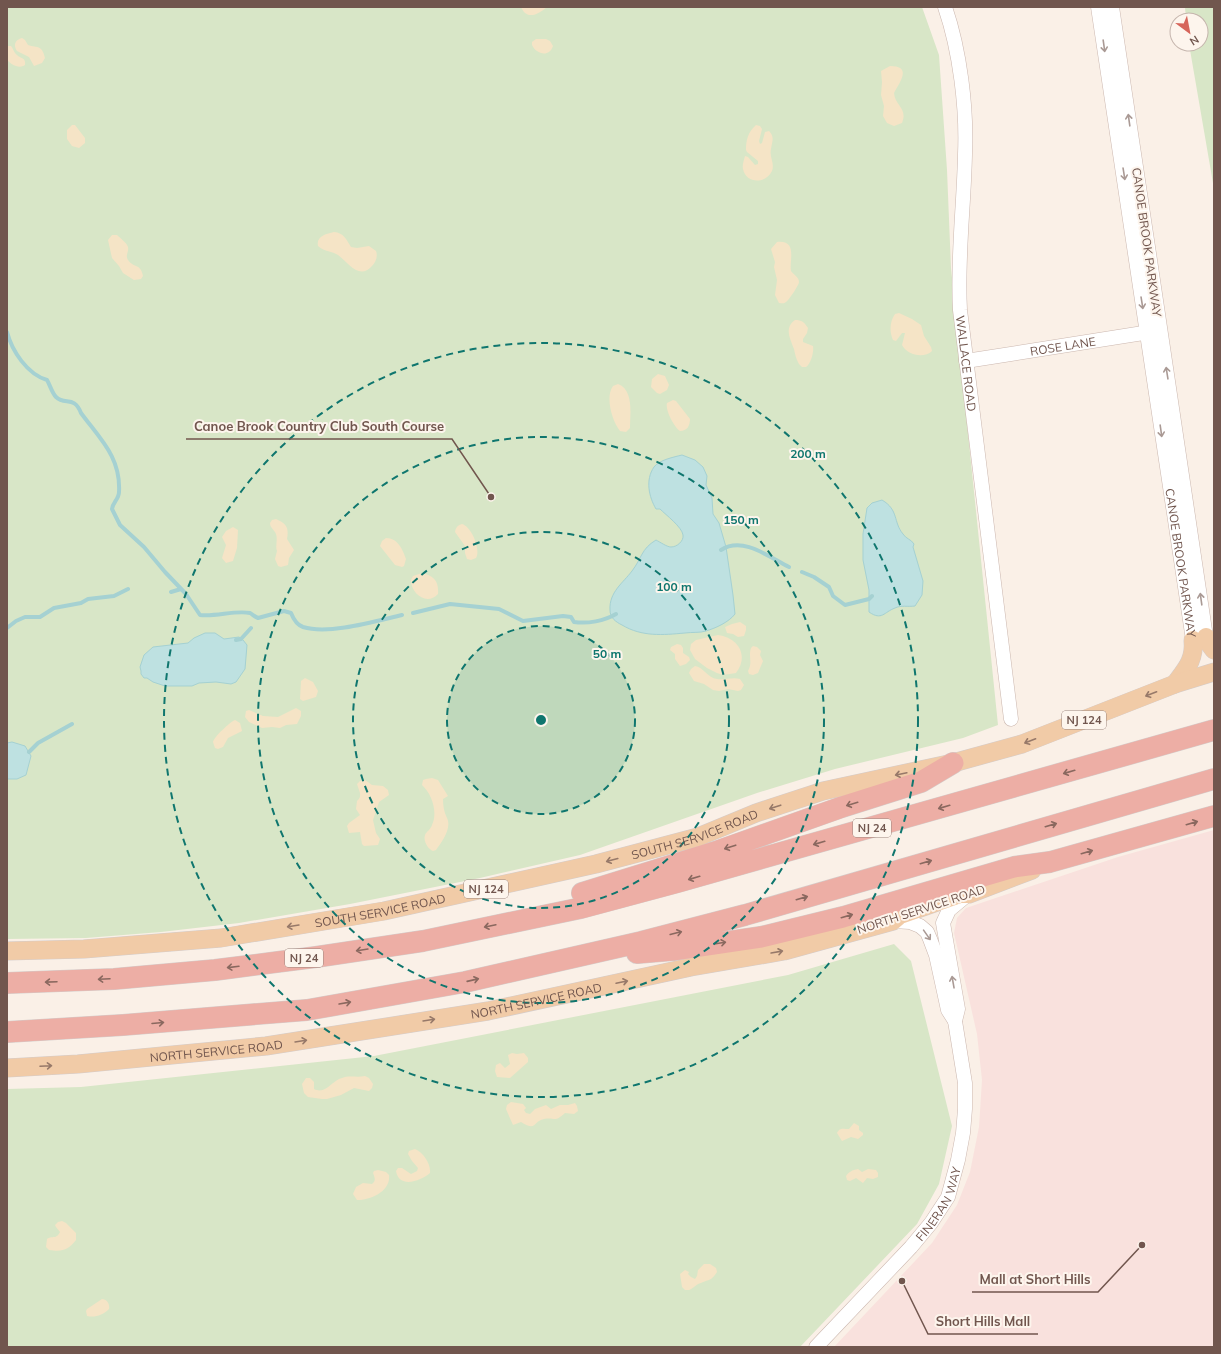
<svg xmlns="http://www.w3.org/2000/svg" width="1221" height="1354" font-family="Mulish,sans-serif">
  <style>
    .commercial { fill: #f9e1dd }
    .green { fill: #d8e6c7 }
    .sand { fill: #f5e4c6 }
    .water { fill: #bee1e1; stroke: #a5d1d2 }
    .lines { fill: none; stroke-linecap: round; stroke-linejoin: round }
    .stream { stroke: #a5d1d2; stroke-width: 4 }
    .minor-casing { stroke: #cbb7af; stroke-width: 15 }
    .major-casing { stroke: #d4ccca; stroke-width: 19 }
    .highway-casing { stroke: #d4ccca; stroke-width: 22 }
    .minor { stroke: #fff; stroke-width: 14 }
    .major { stroke: #f1cba7; stroke-width: 18 }
    .highway { stroke: #edaea5; stroke-width: 21 }
    .oneway { stroke: #aa9a95 }
    .oneway2 { stroke: #977969 }
    .oneway3 { stroke: #8a685f }
    .ring { fill: none; stroke: #0f766e; stroke-width: 2; stroke-dasharray: 7 5 }
    .labels { text-anchor: middle; dominant-baseline: central; stroke-width: 4; stroke-linejoin: round; paint-order: stroke }
    .shield { fill: #fdf5ed; stroke: #9b867e; stroke-width: 1 }
    .shield-label { font-size: 11px; font-weight: bold; fill: #71564e }
    .street-label { font-size: 12px; fill: #71564e; stroke: #fdf5ed }
    .centre { fill: #0f766e; stroke: #fdf5ed; stroke-width: 2 }
    .ring-label { font-size: 12px; text-anchor: middle; font-weight: bold; fill: #0f766e; stroke: #fdf5ed; stroke-width: 4; stroke-linejoin: round; paint-order: stroke }
    .leader { fill: none; stroke: #71564e; stroke-width: 1.5 }
    .callout-dot { fill: #71564e; stroke: #fdf5ed; stroke-width: 1.5 }
    .callout-label { font-size: 13px; text-anchor: middle; font-weight: bold; fill: #71564e; stroke: #fdf5ed; stroke-width: 4; stroke-linejoin: round; paint-order: stroke }
  </style>
  <rect width="100%" height="100%" fill="#faf0e7"/>
  <path class="commercial" d="M1214,830v517h-380l98,-104 25,-38 13,-33 9,-45 3,-47 -5,-46 -23,-101 3,-15 9,-10 152,-51z"/>
  <path class="green" d="M7,7h915l17,48 8,115 4,98 47,457 -35,13 -128,31 -78,24 -177,62 -100,23 -130,26 -111,19 -78,9 -75,6 -79,1z
    M1185,7h29v182l-25,-145h12v-24h-15z
    M894,944l17,17 41,165 -13,58 -22,40 -117,123h-793v-258l74,-2 293,-31 414,-81z"/>
  <path class="sand" d="M521,7h26c-8,7 -20,14 -26,0z
    M22,38l3,2 3,5c10,3 14,0 17,13l-3,5 -8,3 -5,-9 -12,-6c-4,-6 -2,-11 5,-13z
    M536,39h10l4,2 3,5c-4,12 -17,8 -21,-1v-3z
    M7,46h4c2,2 3,7 6,9 4,4 9,2 8,10 -6,4 -13,0 -18,-5z
    M890,66c23,0 9,17 4,27 1,13 14,15 8,30l-8,3 -7,-3 -4,-7 1,-10 -3,-11 1,-13 -1,-11z
    M72,125h3l10,13v5l-6,5 -7,-2 -5,-7v-9z
    M756,125l4,1 2,3 -3,12 1,3 2,-1 3,-11 4,-1c6,6 3,11 2,18 -2,8 4,14 1,22 -6,13 -26,13 -29,-2 -1,-4 1,-9 2,-13l3,1 7,8 3,-1v-3l-11,-9 -1,-2c0,-10 2,-18 10,-25z
    M334,232c10,1 12,7 17,15l6,1 12,-2 7,5c2,5 0,11 -4,15 -13,15 -24,-4 -34,-11 -6,-4 -13,-3 -20,-9 -2,-10 8,-12 16,-14z
    M112,235h5c3,3 10,8 11,12 1,5 -3,8 0,13 5,8 13,3 15,16l-2,3 -7,1 -11,-7 -4,-7 -7,-8 -4,-18z
    M777,242c21,-2 12,18 14,29 3,4 8,6 8,11 0,3 -10,18 -13,20 -2,2 -4,1 -7,1l-4,-8 2,-15 -3,-13 1,-5 -4,-13z
    M899,313l13,6 9,6 3,11 7,11 1,4c-8,8 -25,4 -30,-6l3,-12h-3l-6,8 -3,-1c-4,-9 -3,-19 2,-26z
    M795,320c7,0 9,2 13,8l-1,5 -4,6v3l10,4c1,6 -2,18 -7,21h-4l-3,-3c-3,-5 -4,-10 -5,-15 -4,-11 -10,-21 1,-29z
    M658,374l7,2 4,9 -2,5 -7,4 -3,-1 -6,-6 1,-8z
    M618,384c16,6 12,30 12,44l-4,4 -6,-1c-8,-10 -15,-34 -7,-45z
    M673,400l3,1 14,18c0,7 -3,12 -10,12 -6,-4 -15,-21 -13,-28z
    M276,519c11,5 13,9 11,20l7,11 -5,8 -1,7 -7,2 -3,-1 -3,-7 2,-8c-2,-5 1,-11 -1,-17 -2,-5 -6,-6 -6,-11l2,-3z
    M462,524c10,3 19,26 14,34l-5,2 -4,-1 -2,-6v-7l-10,-14c1,-5 3,-7 7,-8z
    M233,527l5,3 -1,18 -4,13 -7,2 -4,-5 4,-13 -4,-8 4,-6z
    M386,538c12,0 17,12 20,21l-2,7 -2,1 -7,-2 -15,-19 2,-5z
    M422,573c12,3 17,8 16,21 -11,12 -27,0 -27,-14l2,-4z
    M740,622l6,4v4l-2,6 -6,1 -5,-3 -6,-1 -2,-6 7,-3z
    M718,635c21,3 31,21 18,38l-13,2 -6,-2 -10,-5 -12,-9 -5,-9 1,-6 5,-4z
    M677,644l4,1 2,3v5l6,4 1,3 -4,4 -6,2 -5,-7v-5l-5,-4 1,-3z
    M753,646l4,1 4,4 -1,4 3,6 -5,12 -5,2 -4,-1 -1,-3c5,-9 0,-14 3,-23z
    M695,666c8,1 13,12 22,13 8,1 15,-2 23,0l4,6 -3,5 -3,1 -10,-2 -9,2 -6,-1 -9,-6 -10,-3 -5,-8 2,-4z
    M305,678l8,4 5,9 -2,6 -13,4 -3,-2 1,-18z
    M296,708l5,3v5l-4,8 -11,1 -6,3 -8,-1 -10,1 -13,-6 -4,-5 1,-6 3,-1 14,6 15,1z
    M235,720l5,3 2,8 -14,7 -5,9 -5,2 -3,-1 -2,-6c1,-5 17,-20 22,-22z
    M432,778l6,2 10,16 -5,3c0,7 1,13 4,19 5,10 -5,24 -11,32l-3,1c-5,-2 -10,-10 -8,-16 1,-3 6,-6 7,-10 6,-13 0,-31 -10,-40l1,-5 3,-1z
    M365,780l7,5 11,1 5,4 1,5 -10,7 -6,18 3,13 4,6 -2,6 -14,1 -2,-2 -2,-12 -11,1 -2,-7 2,-3 11,-8 -4,-6 1,-8c6,-5 2,-10 0,-17l3,-3z
    M512,1053l5,1 7,-1 4,5v4l-18,16 -13,-1 -2,-6 1,-6 4,-2 5,5 5,-4 -2,-9z
    M365,1076l4,2 4,6 -1,4 -3,3 -15,-3 -13,7 -14,4h-5l-14,-2 -4,-4 -2,-9 4,-6h4l4,4v7c12,6 18,-9 28,-11 7,-3 15,0 23,-2z
    M511,1102l12,2 3,4 -2,2 2,3 4,1 5,-5 11,-4 5,4 9,-4h8l7,-2 2,3 1,5 -4,3 -9,-1c-11,10 -9,4 -21,6 -11,2 -7,13 -23,3l-8,3 -4,-9 -3,-7 1,-4z
    M854,1123l5,3v4l4,3v2l-5,4 -7,-2 -9,4 -5,-8c3,-6 6,-4 12,-4z
    M415,1149c8,3 16,15 15,24 -9,8 -31,16 -34,-2l2,-3h4l9,6 6,-3 1,-3 -6,-7 -4,-7 1,-3z
    M858,1169l4,3 6,-3 8,1 2,3v4l-5,2 -6,-1 -4,5 -7,-5 -6,3 -3,-1 -1,-4c3,-4 6,-6 12,-7z
    M378,1170l8,2 3,3c2,16 -18,25 -32,25l-4,-6 3,-7 7,-4 9,1c4,-3 3,-6 1,-11l1,-2z
    M62,1221l4,2 10,10v7c-8,10 -13,12 -27,10l-3,-3 1,-8c6,-4 9,1 13,-7l-4,-5 -1,-2 3,-3z
    M704,1264h6l6,4 1,4c-6,9 -7,7 -16,11 -5,1 -7,5 -12,7h-4l-3,-3 -2,-13 5,-4 4,2 -1,2 3,3 4,2 2,-3 1,-6z
    M102,1299c5,0 8,5 7,10 -6,6 -14,9 -22,7l-1,-5 1,-2z"/>
  <path class="water" d="M682,455l13,5 8,7 4,9 -1,9 6,13 1,16 6,9 7,24 7,48 2,19c-6,8 -19,14 -29,17 -6,2 -14,1 -21,2 -22,2 -43,4 -63,-8 -6,-3 -12,-7 -12,-15 -1,-18 13,-27 22,-39 10,-13 9,-22 24,-31 4,2 11,7 15,7 6,0 13,-6 12,-12 -1,-8 -17,-20 -23,-26h-4c-7,-12 -11,-29 -2,-42 5,-7 20,-10 28,-12z
    M882,500c17,10 11,22 21,34 3,5 8,5 11,10l-1,3 10,34 -1,14 -7,11c-7,1 -14,-1 -20,2 -11,4 -13,13 -26,4v-22l-6,-30v-26l4,-26 5,-5z
    M205,633h10l9,6 15,-2 4,3 4,5 -2,24 -9,13 -5,2 -15,-2 -17,1 -7,3h-27l-12,-4 -6,-4h-3l-3,-4v-3l-1,-4 4,-12 9,-8 35,-4 6,-5z
    M12,742l13,4 6,10 -5,19 -9,4h-10v-36z"/>
  <g class="lines">
    <path class="stream" d="M7,332c5,19 20,42 40,48 3,5 5,13 9,17 9,9 18,-2 25,16 19,26 40,44 38,79 0,7 -6,10 -7,17l8,16 24,22 21,25 21,22 14,21c16,2 35,-5 50,-2 2,1 5,4 8,5l26,-7 7,2c2,5 6,12 12,14 26,8 73,-6 99,-12
      M721,550c22,-14 48,7 68,17
      M802,572l12,5 15,10 4,9 12,9 24,-6 3,-3
      M171,592l10,-3
      M413,613l37,-9 49,5 24,12 40,-5 8,1 3,5c14,2 30,-1 42,-8
      M7,628l9,-7 9,-4h15l14,-9 27,-5 7,-4 26,-3 14,-7
      M236,640l5,-1 10,-11
      M29,752l9,-9 34,-19"/>
    <defs>
      <g id="minor">
        <path id="s1" d="M945,7c15,44 22,101 20,147 -1,52 -8,104 -5,156l51,409"/>
        <path id="s2" d="M1098,7l95,633 13,-3c-30,-210 -63,-420 -94,-630"/>
        <path id="s3" d="M966,361l190,-30"/>
        <path d="M893,921l17,1 10,4 7,6 3,7 6,16 12,55 7,11"/>
        <path id="s4" d="M816,1347l95,-100 20,-24 17,-26 10,-37 5,-27 2,-24v-26l-10,-62 3,-12 -15,-86 6,-13 18,-15"/>
      </g>
      <g id="major">
        <path d="M1206,637l2,5 6,8"/>
        <path d="M1175,684c11,-15 20,-24 18,-44"/>
        <path id="s5" d="M7,951l77,-2 137,-11 163,-27 212,-47 102,-27 58,-24 67,-22 130,-28 69,-19 153,-60 39,-12"/>
        <path id="s6" d="M7,1068l71,-4 188,-18 222,-35 203,-44 93,-16 109,-30 7,-6 60,-21h9l63,-24"/>
      </g>
      <path id="highway" d="M582,893l136,-42 124,-44 79,-25 32,-19
        M637,953l36,-3 88,-13 82,-20 171,-50 36,-5 164,-46
        M7,983l107,-4 101,-9 101,-13 107,-16 158,-33 97,-26 536,-152
        M7,1032l116,-7 184,-15 158,-28 176,-40 104,-27 469,-136"/>
    </defs>
    <use href="#minor" class="minor-casing"/>
    <use href="#major" class="major-casing"/>
    <use href="#highway" class="highway-casing"/>
    <use href="#minor" class="minor"/>
    <use href="#major" class="major"/>
    <use href="#highway" class="highway"/>
  </g>
  <defs><path id="oneway-shaft" d="M-6 0H5M1.5-3L5.5 0L1.5 3" fill="none" stroke-width="1.6" stroke-linecap="round" stroke-linejoin="round"/></defs>
  <g class="oneway">
    <use href="#oneway-shaft" transform="translate(1104 46) rotate(82)"/>
    <use href="#oneway-shaft" transform="translate(1129 120) rotate(-98)"/>
    <use href="#oneway-shaft" transform="translate(1124 174) rotate(81)"/>
    <use href="#oneway-shaft" transform="translate(1142 303) rotate(81)"/>
    <use href="#oneway-shaft" transform="translate(1167 373) rotate(-99)"/>
    <use href="#oneway-shaft" transform="translate(1161 431) rotate(82)"/>
    <use href="#oneway-shaft" transform="translate(1201 599) rotate(-98)"/>
    <use href="#oneway-shaft" transform="translate(927 935) rotate(55)"/>
    <use href="#oneway-shaft" transform="translate(953 982) rotate(-100)"/>
  </g>
  <g class="oneway2">
    <use href="#oneway-shaft" transform="translate(1151 694) rotate(159)"/>
    <use href="#oneway-shaft" transform="translate(1030 741) rotate(159)"/>
    <use href="#oneway-shaft" transform="translate(901 774) rotate(168)"/>
    <use href="#oneway-shaft" transform="translate(775 807) rotate(162)"/>
    <use href="#oneway-shaft" transform="translate(612 860) rotate(165)"/>
    <use href="#oneway-shaft" transform="translate(293 926) rotate(171)"/>
    <use href="#oneway-shaft" transform="translate(777 952) rotate(-10)"/>
    <use href="#oneway-shaft" transform="translate(622 982) rotate(-12)"/>
    <use href="#oneway-shaft" transform="translate(429 1020) rotate(-9)"/>
    <use href="#oneway-shaft" transform="translate(301 1041) rotate(-9)"/>
    <use href="#oneway-shaft" transform="translate(46 1066) rotate(-3)"/>
  </g>
  <g class="oneway3">
    <use href="#oneway-shaft" transform="translate(1069 772) rotate(164)"/>
    <use href="#oneway-shaft" transform="translate(852 804) rotate(163)"/>
    <use href="#oneway-shaft" transform="translate(944 807) rotate(164)"/>
    <use href="#oneway-shaft" transform="translate(1192 823) rotate(-16)"/>
    <use href="#oneway-shaft" transform="translate(1051 825) rotate(-16)"/>
    <use href="#oneway-shaft" transform="translate(819 843) rotate(164)"/>
    <use href="#oneway-shaft" transform="translate(730 847) rotate(162)"/>
    <use href="#oneway-shaft" transform="translate(1087 852) rotate(-16)"/>
    <use href="#oneway-shaft" transform="translate(926 862) rotate(-16)"/>
    <use href="#oneway-shaft" transform="translate(694 878) rotate(164)"/>
    <use href="#oneway-shaft" transform="translate(802 898) rotate(-16)"/>
    <use href="#oneway-shaft" transform="translate(847 916) rotate(-16)"/>
    <use href="#oneway-shaft" transform="translate(490 926) rotate(168)"/>
    <use href="#oneway-shaft" transform="translate(676 933) rotate(-14)"/>
    <use href="#oneway-shaft" transform="translate(720 943) rotate(-9)"/>
    <use href="#oneway-shaft" transform="translate(362 950) rotate(171)"/>
    <use href="#oneway-shaft" transform="translate(233 967) rotate(173)"/>
    <use href="#oneway-shaft" transform="translate(104 979) rotate(177)"/>
    <use href="#oneway-shaft" transform="translate(473 980) rotate(-13)"/>
    <use href="#oneway-shaft" transform="translate(51 982) rotate(178)"/>
    <use href="#oneway-shaft" transform="translate(345 1003) rotate(-10)"/>
    <use href="#oneway-shaft" transform="translate(158 1023) rotate(-5)"/>
  </g>
  <circle cx="541" cy="720" r="94" fill="#0f766e" fill-opacity=".12"/>
  <g class="ring">
    <circle cx="541" cy="720" r="94"/>
    <circle cx="541" cy="720" r="188"/>
    <circle cx="541" cy="720" r="283"/>
    <circle cx="541" cy="720" r="377"/>
  </g>
  <g class="labels">
    <g class="shield">
      <rect x="1062" y="711" width="44" height="18" rx="3"/>
      <rect x="853" y="819" width="38" height="18" rx="3"/>
      <rect x="464" y="880" width="44" height="18" rx="3"/>
      <rect x="285" y="949" width="38" height="18" rx="3"/>
    </g>
    <g class="shield-label">
      <text x="1084" y="720">NJ 124</text>
      <text x="872" y="828">NJ 24</text>
      <text x="486" y="889">NJ 124</text>
      <text x="304" y="958">NJ 24</text>
    </g>
    <g class="street-label">
      <text transform="translate(1147 242) rotate(82)">CANOE BROOK PARKWAY</text>
      <text stroke="none"><textPath href="#s3" startOffset="98">ROSE LANE</textPath></text>
      <text stroke="none"><textPath href="#s1" startOffset="359">WALLACE ROAD</textPath></text>
      <text stroke="none"><textPath href="#s2" startOffset="562">CANOE BROOK PARKWAY</textPath></text>
      <text stroke="none"><textPath href="#s5" startOffset="700">SOUTH SERVICE ROAD</textPath></text>
      <text transform="translate(921 909) rotate(-18)">NORTH SERVICE ROAD</text>
      <text stroke="none"><textPath href="#s5" startOffset="376">SOUTH SERVICE ROAD</textPath></text>
      <text stroke="none"><textPath href="#s6" startOffset="534">NORTH SERVICE ROAD</textPath></text>
      <text stroke="none"><textPath href="#s6" startOffset="210">NORTH SERVICE ROAD</textPath></text>
      <text stroke="none"><textPath href="#s4" startOffset="190">FINERAN WAY</textPath></text>
    </g>
  </g>
  <circle cx="541" cy="720" r="6" class="centre"/>
  <g class="ring-label">
    <text x="808" y="458">200 m</text>
    <text x="741" y="524">150 m</text>
    <text x="674" y="591">100 m</text>
    <text x="607" y="658">50 m</text>
  </g>
  <path class="leader" d="M491 497L452 439H186M1142 1245L1098 1292H972M902 1281L928 1334H1038"/>
  <g class="callout-dot">
    <circle cx="491" cy="497" r="4"/>
    <circle cx="1142" cy="1245" r="4"/>
    <circle cx="902" cy="1281" r="4"/>
  </g>
  <g class="callout-label">
    <text x="319" y="431">Canoe Brook Country Club South Course</text>
    <text x="1035" y="1284">Mall at Short Hills</text>
    <text x="983" y="1326">Short Hills Mall</text>
  </g>
  <rect width="1221" height="1354" fill="none" stroke="#71564e" stroke-width="16"/>
  <g transform="translate(1189 32) rotate(148)"><circle r="19" fill="#fdf5ed" stroke="#c5b5ad"/>
  <path d="M0-3L7 15L0 10L-7 15Z" fill="#d6655a"/>
  <text y="-6" font-size="11" font-weight="bold" text-anchor="middle" fill="#71564e">N</text>
  </g>
</svg>
